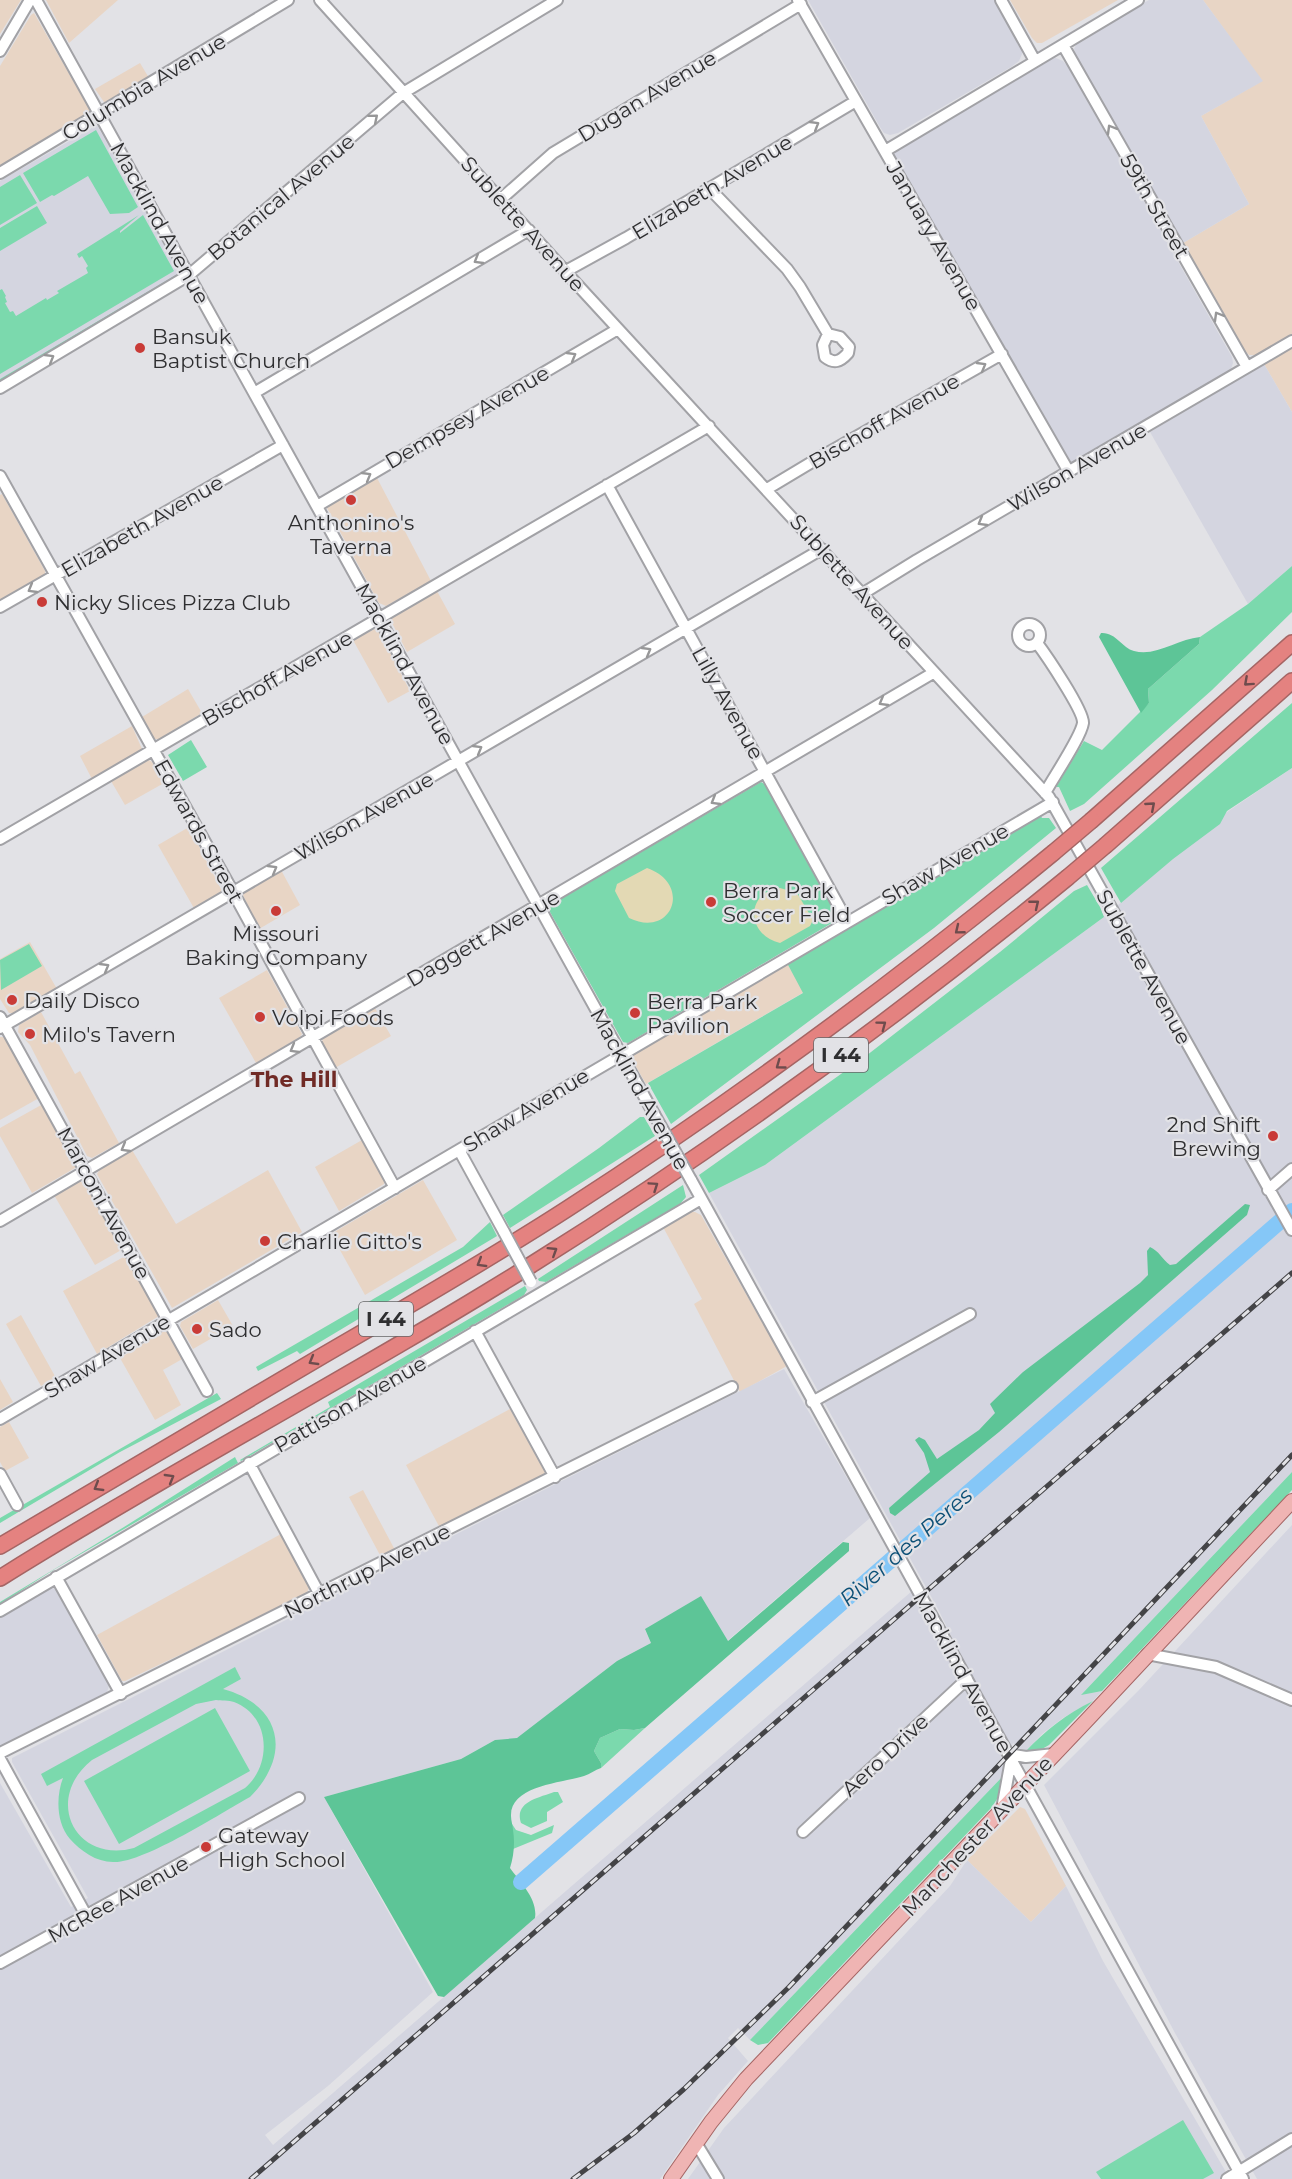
<svg xmlns="http://www.w3.org/2000/svg" width="1292" height="2179" font-family="Montserrat,sans-serif">
  <style>
    .commercial { fill: #e8d5c5 }
    .built { fill: #d4d5e0 }
    .green { fill: #7bd9ad; fill-rule: evenodd }
    .forest { fill: #5dc597 }
    .sand { fill: #e3d9b4 }
    .lines { fill: none; stroke-linecap: round; stroke-linejoin: round }
    .river { stroke: #85c7f7; stroke-width: 16 }
    .minor-casing { stroke: #a2a2a6; stroke-width: 14 }
    .major-casing { stroke: #a56564; stroke-width: 16 }
    .highway-casing { stroke: #a56564; stroke-width: 18 }
    .minor { stroke: #fff; stroke-width: 10 }
    .major { stroke: #efb4b3; stroke-width: 14 }
    .highway { stroke: #e48280; stroke-width: 15 }
    .rail-casing { stroke: #444447; stroke-width: 5 }
    .rail { stroke: #e2e2e6; stroke-width: 3; stroke-dasharray: 9; stroke-linecap: butt }
    .minor-bridge-casing { stroke: #a2a2a6; stroke-width: 14; stroke-linecap: butt }
    .highway-bridge-casing { stroke: #a56564; stroke-width: 18; stroke-linecap: butt }
    .minor-bridge { stroke: #fff; stroke-width: 10 }
    .highway-bridge { stroke: #e48280; stroke-width: 15 }
    .oneway { stroke: #979798 }
    .oneway2 { stroke: #6e4c4d }
    .poi-dot { fill: #c93b37; stroke: #e2e2e6; stroke-width: 2 }
    .labels { text-anchor: middle; dominant-baseline: central; stroke-width: 4.5; stroke-linejoin: round; paint-order: stroke }
    .shield { fill: #e2e2e6; stroke: #656567; stroke-width: 1.5 }
    .shield-label { font-size: 20px; font-weight: bold; fill: #2f2f31 }
    .street-label { font-size: 21px; fill: #2f2f31; stroke: #e2e2e6 }
    .poi-label { font-size: 21px; fill: #2f2f31; stroke: #e2e2e6; text-anchor: start }
    .neighbourhood-label { font-size: 22px; font-weight: bold; fill: #702a25; stroke: #e2e2e6 }
    .water-label { font-size: 22px; font-style: italic; fill: #0d5076; stroke: #e2e2e6 }
  </style>
  <rect width="100%" height="100%" fill="#e2e2e6"/>
  <path class="commercial" d="M0,0h21l-21,34z
    M46,0h72l-49,43z
    M1010,0h108l-76,43h-5l-5,-5z
    M1203,0h89v334l-36,21h-7l-4,-4 -62,-108 66,-39 -48,-88 61,-35z
    M34,13l56,97 -6,6 -84,50v-100l31,-51z
    M140,63l9,15 -42,24h-3l-9,-13z
    M1292,347v65l-28,-48z
    M376,476l55,105 -45,25 -7,-3 -52,-95v-4z
    M2,494l43,77v4l-45,26v-106z
    M437,591l18,33 -48,28 -16,-31 2,-4z
    M375,629l5,4 30,58 -22,12 -35,-63z
    M188,689l14,24 -43,26h-5l-12,-22z
    M132,726l10,23 -50,30 -12,-23z
    M149,760l3,2 12,21 -39,22 -14,-24z
    M189,827l33,64 -27,19 -37,-65z
    M281,870l19,35 -41,24 -16,-34 1,-3z
    M30,942l27,47 -43,24h-5l-9,-14v-40z
    M787,963l17,29 -158,92 -15,-26 2,-4z
    M267,970l35,64 -2,3 -44,26 -37,-65z
    M375,1008l16,28 -56,32 -13,-26 1,-4z
    M41,1012l34,62 5,-3 39,72 -27,15 -5,-2 -57,-111 -12,-13 1,-7z
    M0,1037h3l4,3 32,58 -39,22z
    M43,1104l34,61 -2,3 -43,25 -32,-57v-8z
    M362,1140l22,41v3l-45,27 -24,-44z
    M132,1150l44,74 92,-54 34,62 -130,76 -75,-134 3,-5z
    M423,1180l34,60 -92,55 -34,-61z
    M79,1181l8,3 36,65 -28,16 -41,-70z
    M691,1212h4l6,3 86,151 -47,26 -46,-88 8,-5 -39,-72z
    M127,1255l32,61 -62,38 -34,-63z
    M218,1300l15,26 -40,23 -13,-23 1,-4z
    M21,1315l35,63 -15,8 -35,-62z
    M164,1331h4l16,27 -21,12 18,35 -26,15 -35,-62z
    M0,1379l13,23 -13,8z
    M510,1409l35,63 -1,4 -104,52 -34,-63z
    M9,1422l20,36 -24,13 -5,-9v-35z
    M363,1490l32,60 -14,7 -32,-60z
    M281,1534l28,54 -3,7 -181,86h-3l-25,-46z
    M1020,1807l5,2 41,77 -35,36 -64,-62z"/>
  <path class="built" d="M808,0h188l26,47v7l-3,7 -8,6 -113,66 -8,2 -6,-2 -4,-6z
    M1149,0h54l60,81 -62,35 48,88 -66,39 -107,-187 -2,-7 3,-6 6,-5z
    M1056,58l7,3 5,6 164,290 1,6 -2,6 -5,5 -151,88h-4l-179,-311 157,-92z
    M97,125l82,147v3l-179,107v-201z
    M1264,364l28,48v154l-44,38 -98,-172z
    M1292,768v704l-210,222 20,-3 -9,10 -30,17 -21,16 -17,18 -12,-9 -4,11 -71,-145 -229,-416 56,-28 339,-248 123,-105z
    M784,1369l86,149 -143,123 -26,-45 -56,34 6,13 -34,18 -100,78 -22,1 -34,19 -137,38 109,195 -105,94 -63,49 8,10 639,-554 89,164 3,20 -254,265 -12,-12 -10,10 20,23 -30,34 -58,84h-660v-396l71,124 17,-9 -76,-136v-4z
    M1292,1525v654h-35l-82,-146 -131,-248 95,-95z
    M50,1587l5,2 54,97 -2,6 -107,55v-129z
    M967,1860l64,62 35,-36 37,75 127,218h-542l36,-51 226,-242z"/>
  <path class="green" d="M96,130l42,77 -9,6 -19,1 -22,-38 -34,20 -2,-1 -12,7 -17,-29z
    M20,175l17,28 -37,22v-38z
    M37,206l10,17 -47,28v-23z
    M139,215l-19,16v2l23,-18 31,56 -174,103v-84l2,-1 4,7 -1,1 2,5 -2,1 5,9 3,-1 3,5 30,-18 1,2 12,-7 -2,-2 31,-18 -2,-5 2,-2 -6,-10 -3,2 -2,-4z
    M176,275l1,2 -177,105v-3z
    M1292,566v46l-80,78 -128,114 -14,7 -11,-24h-3l28,-46 18,9 47,-47 -1,-14 51,-45 1,-7 48,-33z
    M1292,703v65l-65,43 -7,13 -47,35 -52,44 -20,-35z
    M191,740l16,27 -24,14 -15,-26z
    M761,782l5,3 72,130 -1,5 -209,123 -5,-1 -73,-130v-7z
    M1041,816l1,2h7l7,10 -122,100 -263,196 -23,-41 155,-90 -16,-30z
    M1087,885l13,22 4,10 -339,248 -56,28 -10,-18 163,-116 138,-107 74,-61z
    M29,944l13,22 -41,24 -1,-30z
    M640,1117h4l11,19 -145,92 -7,-13 96,-67z
    M683,1185l3,12 -6,7 -134,78 -7,-1 -1,-2z
    M490,1222l7,14 -197,118 -3,-3 -39,20 -2,-4 207,-120z
    M525,1286l2,4 -3,5 -283,166 -1,-1 90,-53 -2,-5z
    M217,1393l4,6 -101,53 -120,71v-5z
    M235,1457l3,6 -183,106 -55,35v-2l124,-75z
    M1292,1472v18l-190,201 -21,4z
    M235,1667l6,12 -18,10c59,16 69,66 27,108 -29,16 -108,67 -137,65 -17,0 -32,-11 -43,-23 -14,-16 -14,-43 -7,-61l-16,8 -6,-12zM216,1700c5,1 13,0 18,2 37,14 38,63 11,86l-111,60c-59,16 -91,-49 -42,-88l104,-56z
    M1093,1701l-44,44 -7,4 -17,3c20,-21 41,-38 68,-51z
    M215,1708l35,63 -131,73 -35,-63z
    M645,1728l-44,40v-5l-7,-12 6,-13 20,-9 14,1z
    M1004,1775l-2,16 -10,16 -224,236 -10,2 -8,-5z
    M554,1792h4l5,10 -16,10v9l-16,7 -10,-5c-7,-21 17,-25 33,-31z
    M512,1824l4,6 15,5 23,-10 -2,8 -39,16z
    M1183,2120l31,53 -11,6h-102l-5,-7z"/>
  <path class="forest" d="M1101,633c15,-1 21,15 33,18 22,6 44,-12 66,-14l-1,7 -51,45 1,14 -8,10 -42,-76z
    M1245,1204l5,1 -3,10 -248,217 -104,84 -5,-3 -1,-5 41,-36 -6,-19 -9,-13 4,-3 6,3 12,19 42,-29 16,-17 -5,-9 33,-32 117,-89 8,-8 -1,-24 3,-4c9,4 12,12 20,18l6,-1z
    M843,1542l6,1v8l-204,177 -11,2 -14,-1 -20,9 -6,13 7,12v5c-6,2 -11,6 -17,8 -21,7 -74,9 -73,40 0,5 2,10 2,14 2,12 1,26 -3,38 10,14 28,31 25,50l-91,79 -6,-1 -114,-199 137,-38 34,-19 22,-2 100,-77 34,-18 -6,-14 56,-33 27,45z"/>
  <path class="sand" d="M647,868c46,16 25,71 -18,50l-14,-27 2,-7z
    M780,888l17,5 16,27 -3,6 -30,17c-34,-8 -35,-51 0,-55z"/>
  <g class="lines">
    <path class="river" d="M521,1882l771,-671"/>
    <defs>
      <path id="minor" d="M36,0l618,1114
        M320,0l253,280 476,517 243,433
        M798,0l271,472
        M1001,0l34,61
        M1063,45l184,322
        M0,51l30,-51
        M885,151l253,-151
        M0,173l288,-173
        M709,188l78,81 13,18 28,47 -5,11 2,12c9,7 15,5 23,-4l1,-6 -9,-10 -12,-3
        M501,199l52,-46 248,-149
        M566,271l60,-33 230,-137
        M0,388l189,-113 214,-182 154,-93
        M254,393l275,-163
        M0,476l233,416 162,296
        M607,485l240,436
        M767,489l50,-30 185,-105
        M317,506l301,-177
        M862,594l55,-34 375,-219
        M0,607l283,-162
        M1018 635a11 11 0 1 1 22 0a11 11 0 1 1-22 0Z
        M1037,643c9,12 47,68 46,80 -2,14 -30,55 -38,70
        M0,839l709,-413
        M0,1017l207,374
        M0,1028l822,-479
        M459,1150l45,82
        M691,1180l552,999
        M1268,1190l24,-21
        M0,1221l933,-548
        M475,1331l80,146
        M812,1402l158,-88
        M0,1419l1053,-617
        M249,1463l71,132
        M0,1474l17,31
        M56,1577l65,117
        M0,1611l701,-412
        M1147,1654l69,13 76,33
        M0,1753l732,-366
        M1009,1754l17,3 28,-3
        M0,1759l86,156
        M1002,1809l9,-49
        M803,1832l164,-153
        M0,1963l299,-165
        M696,2143l22,36
        M1227,2179l65,-40"/>
      <path id="major" d="M671,2179l40,-57 35,-43 342,-360 204,-218"/>
      <path id="highway" d="M1092,820l200,-177
        M1106,845l186,-164
        M0,1546c105,-63 211,-125 317,-187 84,-49 168,-97 250,-150 169,-109 330,-228 486,-356
        M0,1578c174,-109 357,-204 531,-313 187,-117 365,-247 536,-387"/>
    </defs>
    <use href="#minor" class="minor-casing"/>
    <use href="#major" class="major-casing"/>
    <use href="#highway" class="highway-casing"/>
    <use href="#minor" class="minor"/>
    <use href="#major" class="major"/>
    <use href="#highway" class="highway"/>
    <defs>
      <path id="rail" d="M251,2179l1041,-906
        M573,2179l61,-46 50,-44 105,-102 503,-532"/>
    </defs>
    <use href="#rail" class="rail-casing"/>
    <use href="#rail" class="rail"/>
    <defs>
      <path id="minor-bridge" d="M654,1114l37,66
        M504,1232l27,50"/>
      <path id="highway-bridge" d="M1053,853l39,-33
        M1067,878l39,-33"/>
    </defs>
    <use href="#minor-bridge" class="minor-bridge-casing"/>
    <use href="#highway-bridge" class="highway-bridge-casing"/>
    <use href="#minor-bridge" class="minor-bridge"/>
    <use href="#highway-bridge" class="highway-bridge"/>
  </g>
  <defs><path id="oneway-chevron" d="M-2-3.5L2.5 0L-2 3.5" fill="none" stroke-width="1.6" stroke-linecap="round" stroke-linejoin="round" transform="scale(1.5)"/></defs>
  <g class="oneway">
    <use href="#oneway-chevron" transform="translate(374 118) rotate(-40)"/>
    <use href="#oneway-chevron" transform="translate(815 125) rotate(-31)"/>
    <use href="#oneway-chevron" transform="translate(1111 129) rotate(-120)"/>
    <use href="#oneway-chevron" transform="translate(478 260) rotate(149)"/>
    <use href="#oneway-chevron" transform="translate(1218 316) rotate(-120)"/>
    <use href="#oneway-chevron" transform="translate(572 356) rotate(-30)"/>
    <use href="#oneway-chevron" transform="translate(50 358) rotate(-31)"/>
    <use href="#oneway-chevron" transform="translate(982 366) rotate(-30)"/>
    <use href="#oneway-chevron" transform="translate(367 476) rotate(-30)"/>
    <use href="#oneway-chevron" transform="translate(982 522) rotate(150)"/>
    <use href="#oneway-chevron" transform="translate(32 589) rotate(150)"/>
    <use href="#oneway-chevron" transform="translate(647 651) rotate(-30)"/>
    <use href="#oneway-chevron" transform="translate(883 702) rotate(150)"/>
    <use href="#oneway-chevron" transform="translate(478 749) rotate(-30)"/>
    <use href="#oneway-chevron" transform="translate(715 801) rotate(149)"/>
    <use href="#oneway-chevron" transform="translate(273 869) rotate(-30)"/>
    <use href="#oneway-chevron" transform="translate(105 967) rotate(-30)"/>
    <use href="#oneway-chevron" transform="translate(294 1049) rotate(150)"/>
    <use href="#oneway-chevron" transform="translate(125 1148) rotate(150)"/>
  </g>
  <g class="oneway2">
    <use href="#oneway-chevron" transform="translate(1248 682) rotate(138)"/>
    <use href="#oneway-chevron" transform="translate(1151 806) rotate(-41)"/>
    <use href="#oneway-chevron" transform="translate(1035 904) rotate(-39)"/>
    <use href="#oneway-chevron" transform="translate(959 930) rotate(141)"/>
    <use href="#oneway-chevron" transform="translate(882 1025) rotate(-37)"/>
    <use href="#oneway-chevron" transform="translate(780 1065) rotate(144)"/>
    <use href="#oneway-chevron" transform="translate(654 1186) rotate(-34)"/>
    <use href="#oneway-chevron" transform="translate(553 1251) rotate(-32)"/>
    <use href="#oneway-chevron" transform="translate(481 1263) rotate(149)"/>
    <use href="#oneway-chevron" transform="translate(313 1361) rotate(150)"/>
    <use href="#oneway-chevron" transform="translate(170 1478) rotate(-30)"/>
    <use href="#oneway-chevron" transform="translate(98 1487) rotate(149)"/>
  </g>
  <g class="poi-dot">
    <circle cx="140" cy="348" r="6"/>
    <circle cx="351" cy="500" r="6"/>
    <circle cx="42" cy="602" r="6"/>
    <circle cx="711" cy="902" r="6"/>
    <circle cx="276" cy="911" r="6"/>
    <circle cx="12" cy="1000" r="6"/>
    <circle cx="635" cy="1013" r="6"/>
    <circle cx="260" cy="1017" r="6"/>
    <circle cx="30" cy="1034" r="6"/>
    <circle cx="1273" cy="1136" r="6"/>
    <circle cx="265" cy="1241" r="6"/>
    <circle cx="197" cy="1329" r="6"/>
    <circle cx="206" cy="1847" r="6"/>
  </g>
  <g class="labels">
    <g class="shield">
      <rect x="814" y="1038" width="54" height="34" rx="4.5"/>
      <rect x="359" y="1302" width="54" height="34" rx="4.5"/>
    </g>
    <g class="shield-label">
      <text x="841" y="1055">I 44</text>
      <text x="386" y="1319">I 44</text>
    </g>
    <g class="street-label">
      <text transform="translate(144 87) rotate(-31)">Columbia Avenue</text>
      <text transform="translate(647 96) rotate(-31)">Dugan Avenue</text>
      <text transform="translate(712 187) rotate(-31)">Elizabeth Avenue</text>
      <text transform="translate(281 197) rotate(-40)">Botanical Avenue</text>
      <text transform="translate(1155 206) rotate(60)">59th Street</text>
      <text transform="translate(160 223) rotate(61)">Macklind Avenue</text>
      <text transform="translate(523 224) rotate(48)">Sublette Avenue</text>
      <text transform="translate(934 236) rotate(60)">January Avenue</text>
      <text transform="translate(467 417) rotate(-30)">Dempsey Avenue</text>
      <text transform="translate(884 421) rotate(-30)">Bischoff Avenue</text>
      <text transform="translate(1077 467) rotate(-30)">Wilson Avenue</text>
      <text transform="translate(142 526) rotate(-30)">Elizabeth Avenue</text>
      <text transform="translate(852 582) rotate(48)">Sublette Avenue</text>
      <text transform="translate(405 664) rotate(61)">Macklind Avenue</text>
      <text transform="translate(277 678) rotate(-30)">Bischoff Avenue</text>
      <text transform="translate(728 703) rotate(61)">Lilly Avenue</text>
      <text transform="translate(364 816) rotate(-30)">Wilson Avenue</text>
      <text transform="translate(199 831) rotate(61)">Edwards Street</text>
      <text transform="translate(945 864) rotate(-30)">Shaw Avenue</text>
      <text transform="translate(483 938) rotate(-30)">Daggett Avenue</text>
      <text transform="translate(1144 967) rotate(61)">Sublette Avenue</text>
      <text transform="translate(640 1089) rotate(61)">Macklind Avenue</text>
      <text transform="translate(526 1110) rotate(-31)">Shaw Avenue</text>
      <text transform="translate(104 1203) rotate(61)">Marconi Avenue</text>
      <text transform="translate(107 1356) rotate(-31)">Shaw Avenue</text>
      <text transform="translate(350 1404) rotate(-30)">Pattison Avenue</text>
      <text transform="translate(367 1571) rotate(-27)">Northrup Avenue</text>
      <text transform="translate(963 1672) rotate(61)">Macklind Avenue</text>
      <text transform="translate(885 1755) rotate(-43)">Aero Drive</text>
      <text transform="translate(977 1836) rotate(-47)">Manchester Avenue</text>
      <text transform="translate(118 1899) rotate(-29)">McRee Avenue</text>
    </g>
    <g class="poi-label">
      <text x="152" y="336">Bansuk<tspan x="152" dy="24">Baptist Church</tspan></text>
      <text x="351" y="522" text-anchor="middle">Anthonino's<tspan x="351" dy="24">Taverna</tspan></text>
      <text x="54" y="602">Nicky Slices Pizza Club</text>
      <text x="723" y="890">Berra Park<tspan x="723" dy="24">Soccer Field</tspan></text>
      <text x="276" y="933" text-anchor="middle">Missouri<tspan x="276" dy="24">Baking Company</tspan></text>
      <text x="24" y="1000">Daily Disco</text>
      <text x="647" y="1001">Berra Park<tspan x="647" dy="24">Pavilion</tspan></text>
      <text x="272" y="1017">Volpi Foods</text>
      <text x="42" y="1034">Milo's Tavern</text>
      <text x="1261" y="1124" text-anchor="end">2nd Shift<tspan x="1261" dy="24">Brewing</tspan></text>
      <text x="277" y="1241">Charlie Gitto's</text>
      <text x="209" y="1329">Sado</text>
      <text x="218" y="1835">Gateway<tspan x="218" dy="24">High School</tspan></text>
    </g>
    <g class="neighbourhood-label">
      <text x="294" y="1079">The Hill</text>
    </g>
    <g class="water-label">
      <text transform="translate(906 1547) rotate(-41)">River des Peres</text>
    </g>
  </g>
</svg>
